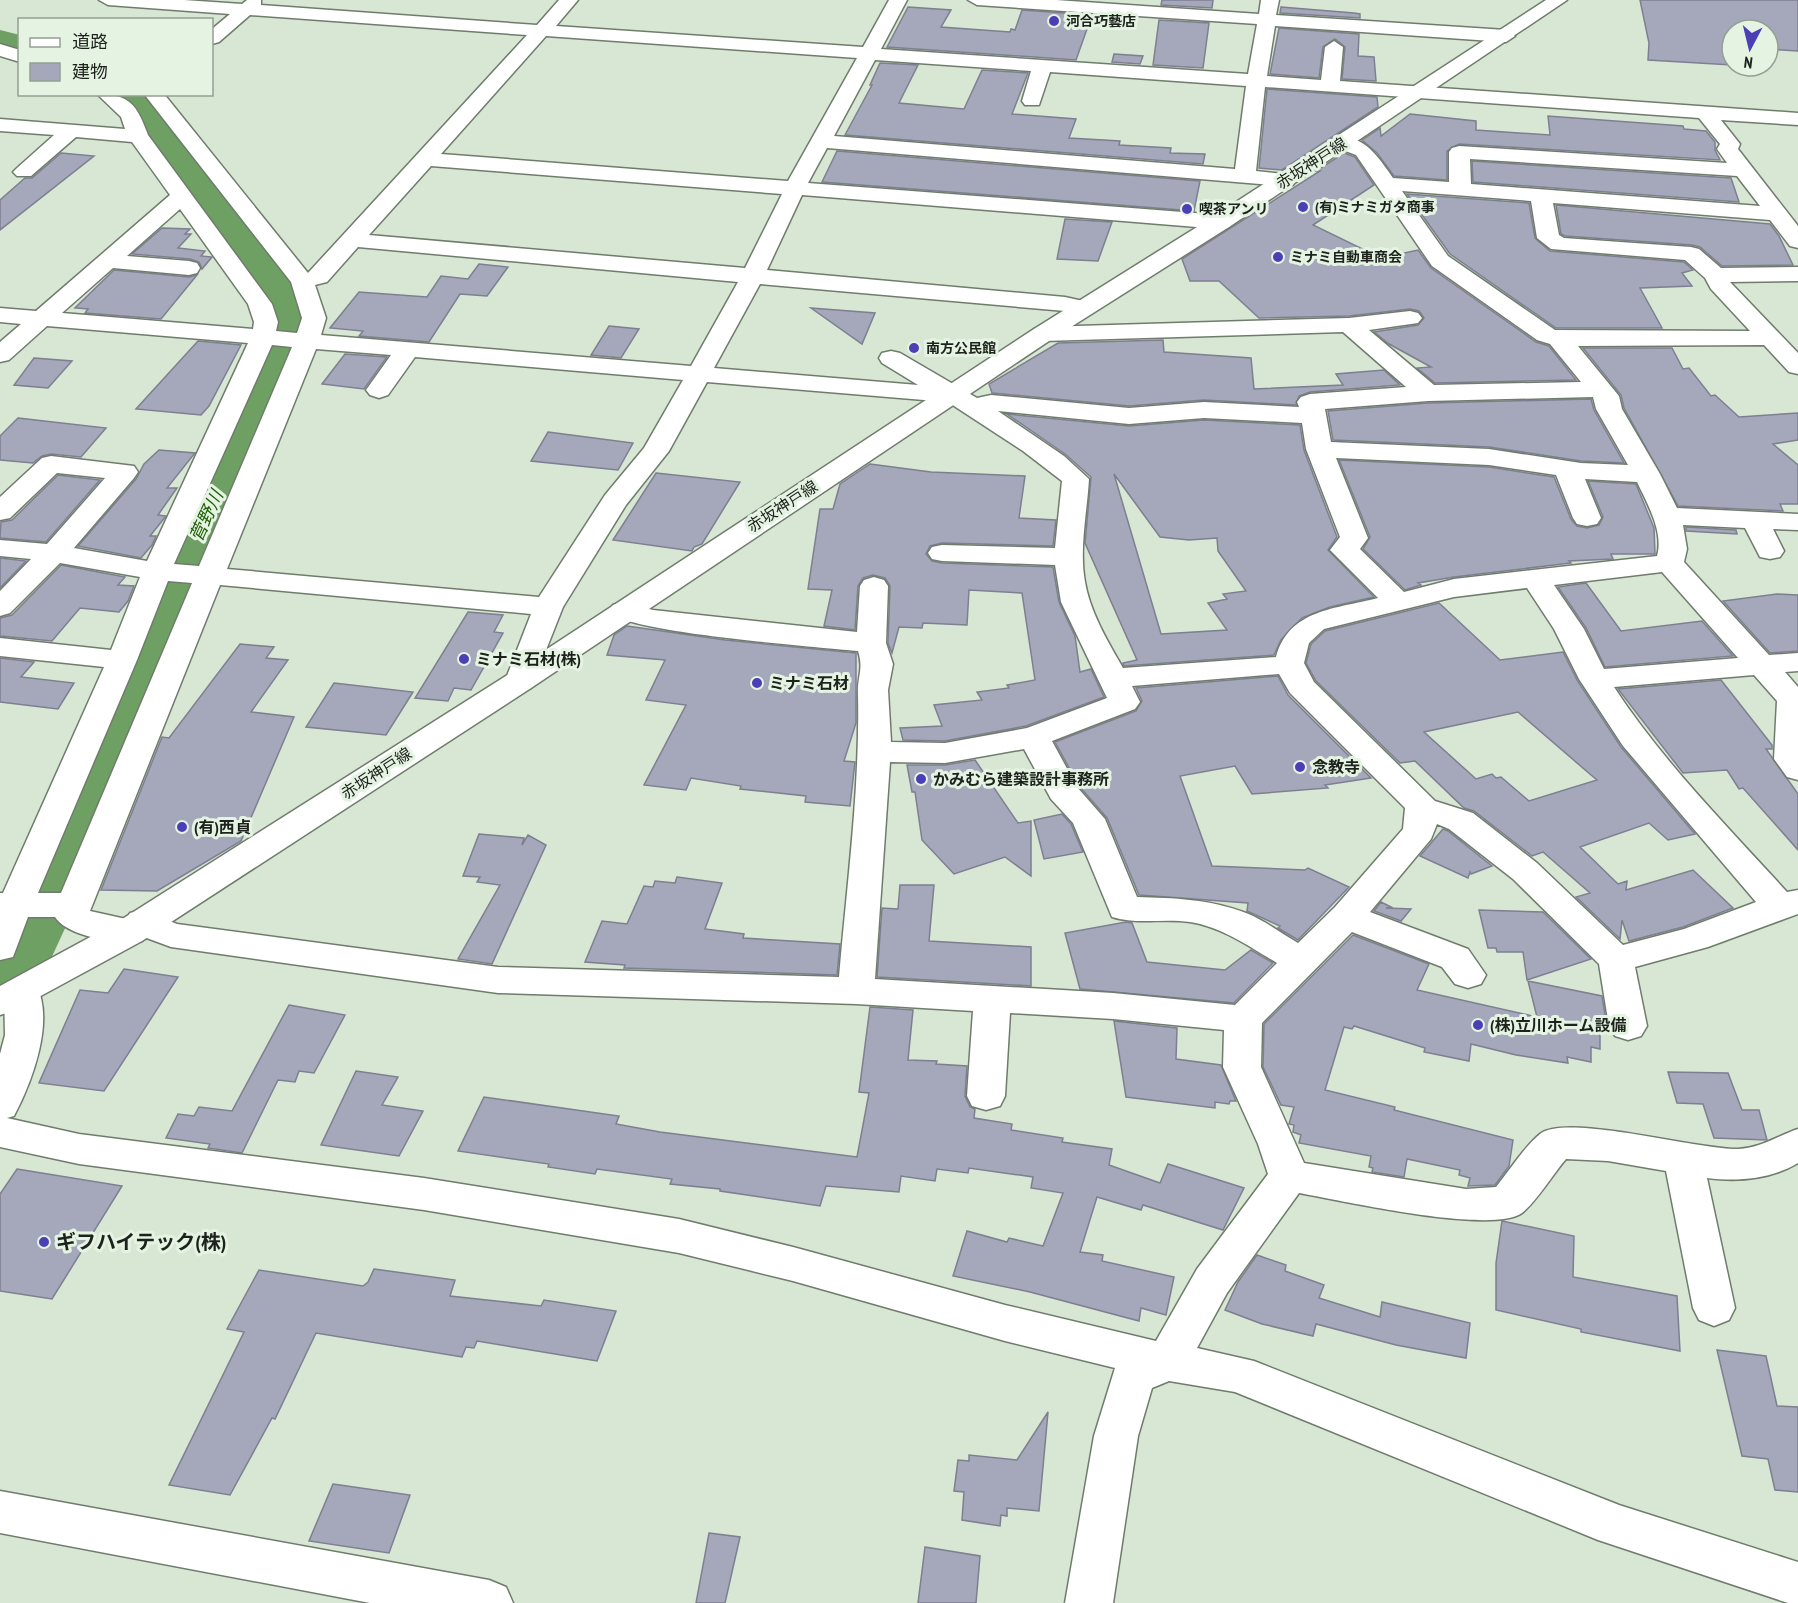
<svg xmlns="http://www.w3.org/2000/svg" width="1798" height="1603" font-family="'PT Sans Narrow','Noto Sans JP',sans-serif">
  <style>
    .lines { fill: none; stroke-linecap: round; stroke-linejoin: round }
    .river { fill: #6fa063; fill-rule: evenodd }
    .building { fill: #a5a7ba; stroke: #7e7f91; stroke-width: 1.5; fill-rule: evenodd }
    .minor-casing { stroke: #6f7c6c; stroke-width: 3 }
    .major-casing { stroke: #6f7c6c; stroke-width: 3 }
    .minor { fill: #fff; fill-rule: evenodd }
    .major { fill: #fff; fill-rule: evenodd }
    .poi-dot { fill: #4c3fb6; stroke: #e5f3e2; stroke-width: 2 }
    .labels { text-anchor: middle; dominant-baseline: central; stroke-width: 6; stroke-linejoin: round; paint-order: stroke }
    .far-poi-label { font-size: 14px; font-weight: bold; fill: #1d221c; stroke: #e5f3e2; text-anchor: start }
    .street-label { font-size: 16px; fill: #1d221c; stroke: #e5f3e2 }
    .poi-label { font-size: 16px; font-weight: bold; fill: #1d221c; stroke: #e5f3e2; text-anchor: start }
    .water-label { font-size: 18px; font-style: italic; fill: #1d5e04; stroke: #e5f3e2 }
    .near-poi-label { font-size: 20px; font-weight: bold; fill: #1d221c; stroke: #e5f3e2; text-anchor: start }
  </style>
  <rect width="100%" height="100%" fill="#d8e6d4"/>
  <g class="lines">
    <path class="river" d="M0,30l20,5v20l-20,-5z
      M112,94h42l8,5 66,98 69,88 18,38 -19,51 -147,320 -58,178 -54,117 -23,7 -14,-4v-63l29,-57 64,-178 157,-320 21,-51 -15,-36 -57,-75 -63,-98 -20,-12z"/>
  </g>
  <path class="building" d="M1162,0h51l-1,8 -51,-3z
    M1640,0h158v51l-30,-2v-19h-36v35l-84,-5 1,-17z
    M908,7l43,3 -10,17 69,5 1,-3 4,1 7,-20 70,5 -16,45 -189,-13z
    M1281,7l73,6 6,1v4l-80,-5z
    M1159,20l50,3 -6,45 -50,-3z
    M1279,28l80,6 -1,22 16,1 2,24 -34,-2 3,-32 -10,-8 -12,8 -4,31 -49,-4z
    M1114,54l29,2 -3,8 -28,-2z
    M880,63l38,2 -19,38 65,6 18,-39 46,3 -16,41 64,5 -7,19 51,3 -1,4 52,3 -1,5 35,1 -2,10 -358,-29 27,-50h-2z
    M1267,89l110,8 1,10 -96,63 -23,-2z
    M1410,114l66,7v9l74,5 -2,-19 135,10 1,3 22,2 9,11v8l5,10 -261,-16 -12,7v29l-53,-4 -17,-23 -15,-13 18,-12 1,8z
    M837,151l363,30 -6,30 -372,-29z
    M61,153l33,3 -94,74v-30l25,-22h7z
    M1344,153l11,4 19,28 -61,40 68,33 37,-8 13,18 105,74 13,4 27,34 -141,3 -18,-15 14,-1 -42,-23 -15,-12 44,-7 6,-7 -5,-7 -9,-2 -61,7 -90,2 -40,-37h-29l-8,-22 138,-88h-4z
    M1472,161l259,17 8,24 -266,-20z
    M1407,194l122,9 6,35 15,13 134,11 9,8 -11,3 10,13 -52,2 22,40h-106l-106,-74z
    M1556,205l214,19 9,12 14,29 -71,1 -22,-19 -8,-2 -127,-9 -4,-2z
    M1065,219l47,3 -14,39 -41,-2z
    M162,228l28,1 -5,5h6l-13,14 27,3 -4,5 11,1 -10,12 -3,-7 -9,-3 -58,-5z
    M479,264l29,3 -21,29 -27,-2 -31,48 -70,-6 4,-5 -33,-3 29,-36 68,5 14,-21 27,3z
    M114,270l75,7 8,-2 -36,44 -76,-6 3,-4 -13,-1z
    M811,308l64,5 -13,31z
    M609,326l30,3 -18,29 -30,-3z
    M1163,340l1,12 87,6 3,31 89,-4 -7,-11 48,-4 16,15 -90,7 -11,4 -3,9 -92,-5 -75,6 -137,-13 -3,-9 69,-41z
    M198,341l43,4 -32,61 -8,9 -65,-6z
    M1583,348h89l11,21 6,-1 22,28 4,-1 24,22 59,-4v27l-25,4 25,21v39h-18l3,7 -105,-5 -54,-98 -3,-13z
    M345,354l42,3 -23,32 -42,-5z
    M34,358l38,3 -24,27 -34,-3z
    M1591,399l3,11 30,53 -43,-2 -92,-14 -156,-7 -5,-29 100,-8z
    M1007,414l122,12 75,-6 96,5 4,25 33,87 -9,13 46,47 -44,10 -28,11 -21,22 -7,15 -150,11 -1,-3 14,-3 -52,-117 6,-66 -26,-23zM1114,474l46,63 29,3 28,-2 1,13 28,40 -23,3 4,5 -19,4 19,27 -66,4z
    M18,418l88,10 -25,29 -30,-3 -9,2 -9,7 -33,-3v-24z
    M548,432l23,3 62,8 -15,27 -87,-9z
    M159,450l36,3 -28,35h10l-19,27 8,1 -16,20h6l-4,9 -11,13 -63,-12 58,-67 8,-15z
    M1339,460l150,7 65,10 17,42 6,7 10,2 12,-3 4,-8 -15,-36 48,3 18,44 1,26h-44l2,5 -44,2 2,2 -117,14 -36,6 3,2 -16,5 -42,-41 7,-12z
    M870,464l61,8 94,4 -6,42 37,2 -3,26 -111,-3 -12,3 -4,8 6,7 10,2 111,4 6,35 16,34 5,36 11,-3 13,28 -78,29 -81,15 -42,-1 -3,-12 42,-2 -8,-21 48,-5 -5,-8 32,-4 -2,-3 28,-5 -13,-87 -53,-3 -2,35 -44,-2 -1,5 -23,-1 -7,26 -4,-10 2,-57 -5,-8 -12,-3 -10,3 -5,8 -3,44 -31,-4 8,-36 -24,-1 12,-80h13l7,-25z
    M656,473l84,9 -38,62 -8,3 -2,4 -79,-11z
    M58,475l42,5 -54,62 -46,-4 1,-16 11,-2z
    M1686,527l50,3 1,4 -51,-3z
    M0,558l26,3 -26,27z
    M61,565l64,12 -7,8 16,1 -6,15 -9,11 -39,-4 -28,33 -52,-5v-18l12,-3z
    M1586,583l35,48 81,-10 31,35 -128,11 -19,-39 -28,-41z
    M1777,594l21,1v56l-28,2 -47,-52z
    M1439,603l61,57 63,-8 14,28 44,67 74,87 -27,6 -19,-17 -69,24 38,37 9,-3 -1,9 67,-20 40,38 -50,19 -54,14 -7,-21 -2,19 -44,-42 14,-4 -47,-41 -11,4 -58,-45 -10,-3 -49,-47 -15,2 -84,-82 -10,-18 5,-19 14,-13zM1518,712l73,63 6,5 -68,21 -28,-24 -5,1 -4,-4 -16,5 -52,-47z
    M468,612l35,3 -9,17 9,1 -32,57 -17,-2 -6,13 -33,-3z
    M627,626l98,14 131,13v70l-12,38 11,1 -5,44 -45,-4 1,-6 -66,-7 1,-3 -50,-8 -5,12 -42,-5 42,-80 -40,-5 19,-40 -58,-5 7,-20z
    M240,644l34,3 -8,11 22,2 -37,52 43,5 -53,124 -84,50 -56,-1 61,-153 7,1z
    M0,658l34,4 -13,15 53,6 -16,26 -58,-7z
    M1278,676l10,19 83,83 -46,7 3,3 -76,6 -17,-28 -55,10 32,90 93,4 3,-2 41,19 -51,53 -20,-12 2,-2 -33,-15 1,-8 -109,-8 -32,-77 -28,-32 -24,-44 81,-31 6,-10 -6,-13z
    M1721,680l51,65v4h-6l32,45v56l-55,-62 -4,1 -12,-19 -44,3 -65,-84z
    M334,683l79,9 -27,43 -80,-8z
    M975,760l43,63 13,-2v55l-26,-19 -51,17 -32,-34 -7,-48h-3l-5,-27h38z
    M1062,814l9,10 12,28 -39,7 -10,-39z
    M1443,829l5,2 44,35 -21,8 -1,-2 -2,6 -48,-22z
    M479,834l45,4 -2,7 6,-10 18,10 -54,119 -34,-5 42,-74 -23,-3 3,-5 -17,-1z
    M677,877l45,6 -17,46 39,5 -1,4 97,6 -3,31 -213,-7 1,-3 -40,-3 17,-41 25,3 17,-38 9,1 2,-6 20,2z
    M900,885h34l-5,56 102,6v39l-154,-9 5,-69 16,1z
    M1381,902l10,5 -5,1 25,1 -10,12 -27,-10z
    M1479,910l64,2 48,47 -64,21 -4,-28h-26l-1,-4h-8z
    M1126,922l6,1 15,39 78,8 26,-20 22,13 -39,40 -154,-14 -15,-56z
    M1353,935l76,29 -12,26 120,27 -9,-36 74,15 6,37 -8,-2v18l-9,-2v15l-24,-5 1,6 -52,-8 -45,-11 -2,17 -45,-9 1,-4 -71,-22 -2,3 -8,-2 -19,63 70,17 -1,3 119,30 -4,26 -14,19 -27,1 2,-8 -11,-3 1,-5 -53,-11 -3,18 -32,-5 1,-4 -4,-1 2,-11 -72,-13 2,-8 -8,-3 1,-7 -5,-1 5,-17 -13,-2 -18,-38 1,-43z
    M124,969l54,8 -74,114 -65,-8 41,-93 28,3z
    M289,1005l56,10 -31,58 -15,-2 -4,11 -17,-2 -36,73 -34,-5 2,-4 -44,-6 12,-24 16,2 5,-9 33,4z
    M870,1007l43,3 -5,50 29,1 -1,3 31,2 -2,30 5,11 5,2 -1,9 38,6 -1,6 52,8 -1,4 50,7 -3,16 51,18 8,-19 76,24 -21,42 -80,-25 -2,5 -44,-13 -17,55 23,3 -1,6 72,16 -8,38 -25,-7 -2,13 -109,-29 -77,-16 14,-45 40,11 2,-4 34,8 20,-53 -32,-5 2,-11 -64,-9 -1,5 -31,-4 -2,12 -34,-5 -2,16 -73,-6 -6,20 -100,-15v-2l-50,-5 2,-5 -75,-10 -2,5 -47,-7 1,-3 -91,-13 26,-54 135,19 -3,8 44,8 197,25 12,-64 -10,-1z
    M1114,1021l63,7 -1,31 45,6 15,36h-6l-1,3 -14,-2v6l-89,-11z
    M356,1071l42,6 -16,28 41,6 -24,45 -78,-11z
    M1668,1072l60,1 14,37h17l8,30 -53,-2 -11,-34 -26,-1z
    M17,1169l105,17 -70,113 -52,-8v-97z
    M1502,1221l72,15 -1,41 104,19 3,55 -99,-19v-3l-85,-19v-47z
    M1257,1255l29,10 -1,6 39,14 -5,13 61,19 2,-15 88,21 -4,35 -70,-13 -80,-21 -3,12 -51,-12 -37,-14 13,-28z
    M374,1269l81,11 -5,16 91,10 3,-6 72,11 -19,50 -120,-20 -3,7 -8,-1 -4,10 -146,-24 -41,86 -3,-1 -42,77 -61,-10 75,-153 -17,-3 32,-59 104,16 5,-4z
    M1717,1350l49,6 11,50 21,1v85l-23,-2 -7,-31 -26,-3z
    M1048,1412l-9,99 -32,-3v8l-6,-1 -1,11 -38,-6 2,-28 -10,-1 4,-31 11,1v-6l48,5z
    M333,1484l77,11 -21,58 -80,-12z
    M709,1533l31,4 -15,66h-29z
    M925,1547l55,9 -4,47h-58z"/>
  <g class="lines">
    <defs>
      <path id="minor" d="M99,0h85l58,4 5,-4h14v5l276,20 22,-25h19l-22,26 307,21 26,-47h18l-26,49 367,25 9,-50 -280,-19 -9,-5h88l203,14 2,-14h18l-3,15 230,15 9,6 -9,6 -231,-16 -8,50 54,4 4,-33 9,-6 9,6 -3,34 458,32v12l-77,-5 19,24 -2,5 60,77v22l-8,-2 -20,-26 -217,-17 6,32 5,3 127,9 8,2 22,19 77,-1v14l-68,1 68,71v21l-9,-2 -25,-27 -186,1 41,50 3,13 38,65 17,34 121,6v16l-25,-1 11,22 -4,6 -10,2 -10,-2 -15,-29 -62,-3 4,24 -3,13 85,93 29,-2v18l-13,1 13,15v93l-11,-3 -13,-18 3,-58 -23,-26 -140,12c49,75 113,139 173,205l11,-2v24l-90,33 -73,20 12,59 -6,10 -13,4 -13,-4 -6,-10 -10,-62 -86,-85 -64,-50 -12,-5 -6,15 -61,73 98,37 18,26 -5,9 -13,4 -13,-4 -13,-17 -90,-35 -90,91 -1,44 43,96 162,26 30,-2c14,-17 27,-39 44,-53 26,-21 158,16 198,15 23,-1 39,-13 60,-20v34c-27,16 -60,19 -91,15l28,130 -6,12 -15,6 -15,-6 -6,-12 -27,-137 -58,-10 -42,-2c-13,15 -29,42 -44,54 -30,22 -183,-13 -223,-20l-72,100 -30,55 57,13 365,144 179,57v41h-10l-190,-63 -363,-148 -66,-11 -17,7 -14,48 -25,167h-48l29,-167 21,-68 -110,-27 -212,-60 -114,-28 -255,-43 -345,-46 -79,-17v-93l5,-19 -1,-43 5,-9 13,-4 13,4c21,36 -3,99 -21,133l-7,2 72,16 345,44 255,41 114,28 212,58 151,36 41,-72 71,-95 -10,-30 -35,-77 1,-37 -111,-11 -103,-6 -5,83 -5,10 -14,4 -14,-4 -5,-10 6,-85 -117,-7 -358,-11 -327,-46 -27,-10 -2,4c-21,5 -76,-5 -87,-24h-27l-15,40 -13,3v-67h3l101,-226 -104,-11v-18l111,12 29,-73 -80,-14 -50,50 -10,3v-25l31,-32 -31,-3v-16l47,4 58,-66 -48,-5 -47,45 -10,2v-23l42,-39 9,-2 83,10 4,6 -4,6 -60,70 73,13 101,-218 -201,-17 -38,34 -9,2v-20l21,-18 -21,-2v-14l36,3 134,-116 -38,-53 -56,-5 -45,39h-14l-4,-4 4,-4 37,-33 -54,-4v-12l125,10 -4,-12 -24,-23c33,0 40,11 51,41l124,169 6,18 -2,9 21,2 5,-15 -11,-36 -147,-188h20l144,179 219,-238 -277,-20 -31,27 -7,2v-15l18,-15 -122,-9zM546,36l311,22 -69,123 -347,-27zM875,60l156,11 -9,30 3,4h14l11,-33 196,14 -11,83 -401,-33zM1265,87l434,31 21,26 -3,5 10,14 -268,-17 -7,2 -3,4v30l-56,-4c-14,-20 -30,-46 -58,-39l-3,4 3,4 21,8 76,111 105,74 13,4 31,38 -147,3 -65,-55 49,-7 4,-5 -4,-5 -8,-2 -61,7 -306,9 -9,2 -3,5 3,5 9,2 300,-9 63,55 -96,7 -9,3 -4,5 2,5 -95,-5 -75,6 -138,-13 -14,3 -77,-45 -9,-2 -9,2 -3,5 3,5 36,22 -204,-17 46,-84 305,27 19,4 8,-2 4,-5 -4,-5 -27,-6 -298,-27 35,-75 419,34 8,-2 3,-5 -3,-5 -8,-2 -413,-32 19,-35 458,38 8,-1 3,-5 -3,-5 -37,-4zM1470,159l267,17 23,30 -289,-22zM431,166l351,28 -37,74 -376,-33zM1402,191l129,10 6,37 14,11 134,11 20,18 6,11 39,42 -195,-1 -107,-74zM180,209l68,95 6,18 -1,7 -191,-16 51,-45 76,7 8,-2 3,-5 -3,-5 -8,-2 -62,-5zM358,247l380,35 -47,84 -370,-31 5,-17 -11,-33 12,-3zM272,345l20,2 -93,219 -25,-2zM316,349l75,6 -25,35 4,5 9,3 9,-3 27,-38 268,23 -39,68 -39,47 -66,102 -312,-28zM707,382l241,20 75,49 39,30 -7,67 -113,-3 -10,2 -4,6 4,6 10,2 113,4 6,37 46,96 -80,30 -82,15 -54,-1 -3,-52 5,-26 -7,-21 2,-57 -4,-6 -10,-3 -10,3 -4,6 -3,46 -204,-22 -30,-8 -10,3 -5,6c16,22 213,36 250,40 6,18 -1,26 0,44 2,94 -11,189 -19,282l-341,-10 -321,-43 -35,-14 -12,3 -4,6 -36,-8 130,-326 311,29 -26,67 4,7 11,2 11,-2 32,-81 63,-102 43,-54zM1593,397l3,12 32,56 -47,-2 -92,-14 -158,-7 -6,-33 103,-8zM998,411l131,13 75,-6 98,5 4,26 34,88 -10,13 48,48c-42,11 -89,11 -102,59l-153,11c-15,-26 -33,-56 -38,-86 -6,-33 2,-69 4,-103l-25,-23zM1336,458l153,7 67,10 17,43 4,6 10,2 10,-2 4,-6 -16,-39 52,3c10,21 27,50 20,74l-203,23 -50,13 -44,-43 8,-11zM1662,572l76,86 -134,11 -20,-40 -30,-44zM168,581l24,2 -131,310h-23l99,-233zM1527,588l27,41 25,50 44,67 133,156 -72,27 -61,16 -86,-82 -64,-50 -38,-12 -121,-119 -10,-19 5,-20 15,-14 130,-32zM1279,674l11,19 115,115 -2,21 -68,78 -37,36c-17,-10 -34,-23 -52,-30 -36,-14 -72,-15 -109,-16l-32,-78 -28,-32 -25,-46 83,-32 5,-7 -8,-16zM1024,749l27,50 22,24 39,94c25,8 52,1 78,5 32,5 60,25 87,41l-42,42 -122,-12 -238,-14 15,-217 55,1z
        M0,44l20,6v12l-20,-6z
        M0,1491l489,89 17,7 7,16h-143l-370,-70z"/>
      <path id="major" d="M1546,0h21l-338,227 -177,112 -521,349 -389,253 -129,70 -13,4v-29l116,-63 393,-249 525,-345 179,-112z"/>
    </defs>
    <use href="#minor" class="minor-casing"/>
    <use href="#major" class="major-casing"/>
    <use href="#minor" class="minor"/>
    <use href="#major" class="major"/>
  </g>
  <g class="poi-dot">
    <circle cx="1054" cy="21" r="6"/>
    <circle cx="1303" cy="207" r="6"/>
    <circle cx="1187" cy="209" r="6"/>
    <circle cx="1278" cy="257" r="6"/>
    <circle cx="914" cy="348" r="6"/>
    <circle cx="464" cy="659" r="6"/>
    <circle cx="757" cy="683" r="6"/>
    <circle cx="1300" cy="767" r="6"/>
    <circle cx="921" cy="779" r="6"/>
    <circle cx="182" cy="827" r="6"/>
    <circle cx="1478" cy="1025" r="6"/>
    <circle cx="44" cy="1242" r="6"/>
  </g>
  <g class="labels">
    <g class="far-poi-label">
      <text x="1066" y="21">河合巧藝店</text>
      <text x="1315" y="207">(有)ミナミガタ商事</text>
      <text x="1199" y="209">喫茶アンリ</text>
      <text x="1290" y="257">ミナミ自動車商会</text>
      <text x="926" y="348">南方公民館</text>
    </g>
    <g class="street-label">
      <text transform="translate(1311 163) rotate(-33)">赤坂神戸線</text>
      <text transform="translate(782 506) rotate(-33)">赤坂神戸線</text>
      <text transform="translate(376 773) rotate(-33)">赤坂神戸線</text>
    </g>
    <g class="poi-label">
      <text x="476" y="659">ミナミ石材(株)</text>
      <text x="769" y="683">ミナミ石材</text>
      <text x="1312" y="767">念教寺</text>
      <text x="933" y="779">かみむら建築設計事務所</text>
      <text x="194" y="827">(有)西貞</text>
      <text x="1490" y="1025">(株)立川ホーム設備</text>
    </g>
    <g class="water-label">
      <text transform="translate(206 516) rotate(-65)">菅野川</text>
    </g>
    <g class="near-poi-label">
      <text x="56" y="1242">ギフハイテック(株)</text>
    </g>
  </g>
  <rect x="18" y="18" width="195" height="78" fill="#e5f3e2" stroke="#959f93" stroke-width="1.5"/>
  <rect x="30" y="38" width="30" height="9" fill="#ffffff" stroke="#959f93" stroke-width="1.5"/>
  <text x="72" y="48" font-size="18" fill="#1d221c">道路</text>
  <rect x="30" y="63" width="30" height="18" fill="#a5a7ba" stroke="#959f93" stroke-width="1.5"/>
  <text x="72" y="78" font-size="18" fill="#1d221c">建物</text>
  <g transform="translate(1750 48) rotate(187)"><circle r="28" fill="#e5f3e2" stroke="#959f93" stroke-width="1.5"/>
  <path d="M0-4.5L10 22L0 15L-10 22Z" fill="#4c3fb6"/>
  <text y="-9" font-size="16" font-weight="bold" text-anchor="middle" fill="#1d221c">N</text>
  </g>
</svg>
